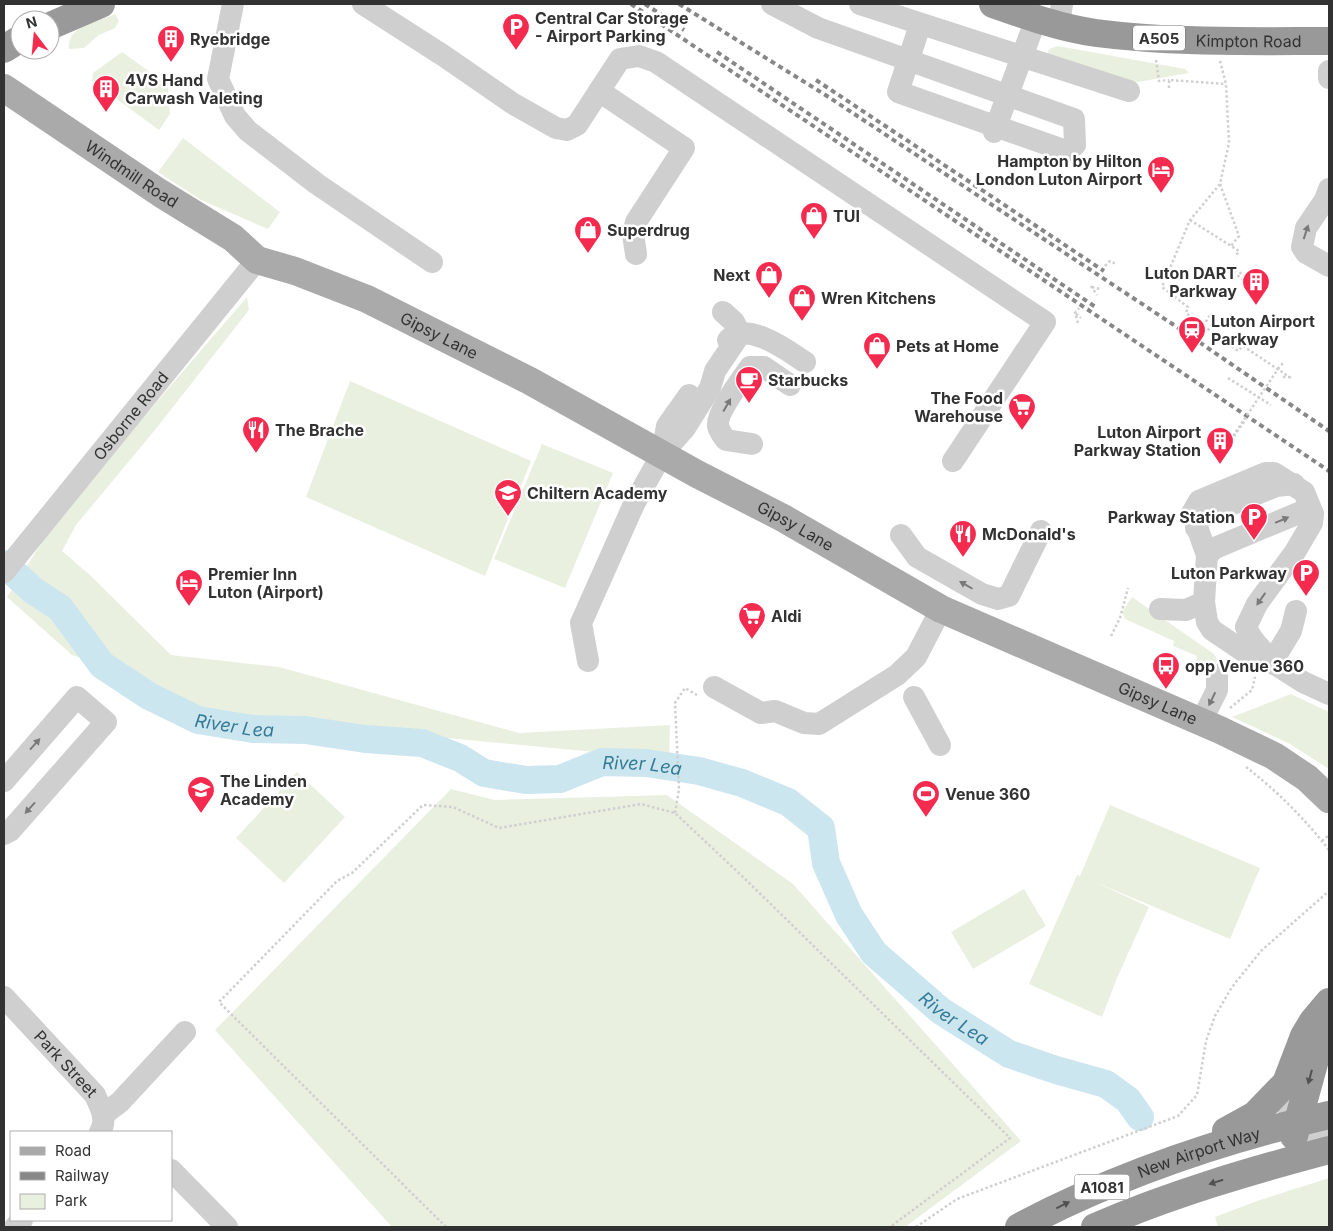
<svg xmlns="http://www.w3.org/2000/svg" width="1333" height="1231" font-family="Inter,sans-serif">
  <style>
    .green { fill: #eaf0e0 }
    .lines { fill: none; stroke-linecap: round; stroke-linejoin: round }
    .river { stroke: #cce6f0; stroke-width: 28 }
    .path { stroke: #cfcfcf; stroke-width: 2.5; stroke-dasharray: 2.5 2.5; stroke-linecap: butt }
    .minor { stroke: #cfcfcf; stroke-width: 22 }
    .major { stroke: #aaa; stroke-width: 28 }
    .highway { stroke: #999; stroke-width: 28 }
    .rail { stroke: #878787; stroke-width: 4; stroke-dasharray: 5 4; stroke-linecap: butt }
    .path-bridge { stroke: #cfcfcf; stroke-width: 2.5; stroke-dasharray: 2.5 2.5; stroke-linecap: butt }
    .oneway { fill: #797979 }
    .oneway2 { fill: #515151 }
    .labels { text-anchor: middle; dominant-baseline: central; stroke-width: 5; stroke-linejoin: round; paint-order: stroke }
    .shield { fill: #fff; stroke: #707070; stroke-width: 1 }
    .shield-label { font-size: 15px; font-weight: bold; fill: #323232 }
    .poi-label { font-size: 16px; font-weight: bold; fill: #323232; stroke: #fff; text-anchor: start }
    .street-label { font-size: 16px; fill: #323232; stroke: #fff }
    .water-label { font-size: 18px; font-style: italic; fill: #367b96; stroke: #fff }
  </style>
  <rect width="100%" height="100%" fill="#fff"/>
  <path class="green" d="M115,14l4,7 -4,7 -16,7 -15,13 -15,1c-3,-23 29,-27 46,-35z
    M1058,46l127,23 4,4 -51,9 -88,-19 -3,-8 2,-6z
    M122,52l46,33 2,29 -11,16 -67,-49 1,-8z
    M183,138l97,74 -12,17 -67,-29 -43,-28z
    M247,297l2,13 -94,120 -79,95 -14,26 28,24 81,80 108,12 240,66 151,-8 -1,34 -455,-43 -102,-32 -30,-26 -10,-3 -65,-58 37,-58 86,-106z
    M350,381l181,80 -46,115 -179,-79z
    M542,444l71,29 -48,115 -71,-29z
    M1132,597l82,57 3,5 -1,7 -4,2 -16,-6 1,-6 -24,-10 1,-5 -49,-22 -3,-7z
    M1291,694l38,18v57l-39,-25 -58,-27z
    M297,772l48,45 -61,66 -48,-45z
    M451,789l44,11 172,-5 126,89 228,257 -116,86h-513l-177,-197z
    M1110,805l150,63 -30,71 -135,-57 54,25 -32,71 -15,39 -73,-33 48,-109 3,1z
    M1024,889l22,37 -73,43 -22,-37z
    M1329,1178v49h-111l-3,-10 42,-16z"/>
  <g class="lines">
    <path class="river" id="s1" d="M4,564l30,27 26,17 42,57 47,31 49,24 55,9 52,1 60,9 57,4 38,15 24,15 42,7 34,-1 42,-17 44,1 53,8 43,12 46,19 33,26 5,35 23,52 25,38 67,58 68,43 47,16 50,14 22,16 12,17"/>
    <path class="path" d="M1156,60l3,21 10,-1
      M1220,61l6,23 3,59 -9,41 -30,36 -28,67 26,20 -2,6 52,38 5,-5 48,32
      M1169,88v-8l57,4
      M1220,184l19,52 -8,10
      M1190,220l49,31 -4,6
      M1105,266l5,-5 6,3
      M1231,267l31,20
      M1229,270l31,20
      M1091,286l6,9
      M1092,287l8,2
      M1076,314l5,4
      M1078,323l-3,-10 4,-5
      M1203,326l8,-12
      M1278,369l5,-6
      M1283,377h6
      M1228,378l43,27
      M1220,434l-9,13 4,3 11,-15
      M1234,436l12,-17
      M1111,636l9,-18 8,-30
      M1230,708l22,-18 3,-13
      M1246,767c30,23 60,53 83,83
      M675,813l4,-24 -4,-86 10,-15 12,7
      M1322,841l7,-6
      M446,1227l-227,-225 118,-121 15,-8 71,-68 30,2 46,21 142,-24 34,9 69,65 266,260 -120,89
      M916,1227l41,-28 221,-83 19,-21 9,-54 9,-25 17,-29 29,-36 68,-60"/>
    <g class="minor">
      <path d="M233,4l-15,75 17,37 13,15 69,53 115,78"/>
      <path d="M363,4l81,52 68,47 44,25 11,2 10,-5 43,-66 19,-3 17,6 389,260 -92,139"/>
      <path d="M772,4l46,24 256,91 1,26 -9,6 -168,-59 22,-67"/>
      <path d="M860,4l269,87"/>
      <path d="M1059,24l3,-20"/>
      <path d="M1329,71v7"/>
      <path d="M599,91l85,57 -48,74 -3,12 3,20"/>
      <path d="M994,132l42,-113"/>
      <path d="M1329,189l-4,11 -19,28 -4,19 4,6 23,13"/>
      <path d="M723,312l11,10 6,12"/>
      <path d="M728,340c19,-20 60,11 77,22"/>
      <path d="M752,444l-26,-4c-3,-4 -7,-9 -8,-14 -2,-13 24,-47 32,-59h14l26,18"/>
      <path d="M662,454l5,-28 22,-31"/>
      <path d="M1196,528l1,-7 7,-5 72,-30 18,-2"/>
      <path d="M901,535l16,22 65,37 16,5 11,-3 32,-65"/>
      <path d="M1207,555l8,-7 86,-36 7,-1 5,3"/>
      <path id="s2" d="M4,572l253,-312"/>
      <path d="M1160,609l26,1 18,-8"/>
      <path d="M588,661l-7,-38 53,-119 28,-50 23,-26 25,-40 5,-17 25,-37"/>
      <path d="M1273,663c-9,-13 -21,-20 -27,-36l11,-23 38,-52 17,-29 1,-9 -9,-22 -30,-19h-8l-67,28 -7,12 15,42 -3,47 3,20 5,8 40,27 21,6 30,19 26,12"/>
      <path d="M1274,664l3,-10 14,-23 5,-20"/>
      <path d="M714,687l47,26 14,-2 29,12 15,1 78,-49 19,-18 25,-48"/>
      <path d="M914,697l26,48"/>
      <path d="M1201,722l16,-32v-15"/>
      <path d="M4,781l73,-84 29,25 -96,109 -6,3"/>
      <path id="s3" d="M4,997l91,98c5,12 13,24 5,37"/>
      <path d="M1286,1083c-1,25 2,37 24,52l19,-2"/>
      <path d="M103,1115l17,-13 65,-70"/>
      <path d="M171,1170l56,57"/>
      <path d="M15,1227l7,-7"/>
    </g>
    <path class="major" id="s4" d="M4,88l156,105 73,45 24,22 38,11 72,28 163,82 167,93 86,44 158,91 279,121 54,26 33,22 22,21"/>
    <g class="highway">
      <path id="s5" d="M993,4c34,12 68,24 103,29 77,10 156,8 233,8"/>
      <path d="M50,26l51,-22"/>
      <path d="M4,49l16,-10"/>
      <path d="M1226,1131l29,-16 31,-32 18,-47 9,-15 16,-19"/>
      <path d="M1294,1136l22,-80 13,-22"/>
      <path id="s6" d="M1019,1227c98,-52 202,-87 310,-112"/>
      <path d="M1095,1227c76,-33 155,-56 234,-77"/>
    </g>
    <path class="rail" d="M631,4l698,467
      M645,4l39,26
      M679,4l148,92 356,235 146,100
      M717,52l380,256
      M816,80l288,191"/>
    <path class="path-bridge" d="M1233,436l45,-67"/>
  </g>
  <defs><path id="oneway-solid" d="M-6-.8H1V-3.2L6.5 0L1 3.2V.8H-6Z" transform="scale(1.25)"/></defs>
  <g class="oneway">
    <use href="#oneway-solid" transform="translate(1306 232) rotate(-72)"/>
    <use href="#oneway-solid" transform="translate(727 405) rotate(-60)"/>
    <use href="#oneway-solid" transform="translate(1282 520) rotate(-23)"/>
    <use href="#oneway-solid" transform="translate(966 585) rotate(-150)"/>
    <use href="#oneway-solid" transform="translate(1261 599) rotate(125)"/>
    <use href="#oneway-solid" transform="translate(1212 699) rotate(116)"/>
    <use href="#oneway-solid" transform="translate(35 744) rotate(-48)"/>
    <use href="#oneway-solid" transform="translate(30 808) rotate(132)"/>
  </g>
  <g class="oneway2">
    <use href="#oneway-solid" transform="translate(1310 1077) rotate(105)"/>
    <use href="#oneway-solid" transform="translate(1216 1182) rotate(162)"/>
    <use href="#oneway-solid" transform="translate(1063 1205) rotate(-26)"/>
  </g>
  <defs>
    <symbol id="parking-pin" viewBox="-11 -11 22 30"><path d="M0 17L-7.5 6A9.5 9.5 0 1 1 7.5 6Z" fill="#f42a4f" stroke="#fff"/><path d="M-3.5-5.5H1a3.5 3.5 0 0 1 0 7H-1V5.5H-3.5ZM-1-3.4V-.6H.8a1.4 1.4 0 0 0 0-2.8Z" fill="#fff"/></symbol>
    <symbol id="building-pin" viewBox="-11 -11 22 30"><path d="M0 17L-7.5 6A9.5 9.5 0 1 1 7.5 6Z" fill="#f42a4f" stroke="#fff"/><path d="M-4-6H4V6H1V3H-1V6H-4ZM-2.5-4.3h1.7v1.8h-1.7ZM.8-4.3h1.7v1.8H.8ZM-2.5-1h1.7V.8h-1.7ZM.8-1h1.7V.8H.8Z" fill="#fff"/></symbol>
    <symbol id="hotel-pin" viewBox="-11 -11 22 30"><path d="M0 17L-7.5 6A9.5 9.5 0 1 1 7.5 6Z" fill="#f42a4f" stroke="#fff"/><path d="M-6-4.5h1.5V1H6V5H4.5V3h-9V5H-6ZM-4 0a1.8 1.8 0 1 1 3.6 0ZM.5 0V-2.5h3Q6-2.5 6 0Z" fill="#fff"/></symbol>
    <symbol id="shop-pin" viewBox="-11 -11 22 30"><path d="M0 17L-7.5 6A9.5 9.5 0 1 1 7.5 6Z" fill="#f42a4f" stroke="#fff"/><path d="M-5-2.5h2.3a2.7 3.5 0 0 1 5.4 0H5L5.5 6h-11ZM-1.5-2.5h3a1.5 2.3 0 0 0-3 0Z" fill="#fff"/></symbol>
    <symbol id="station-pin" viewBox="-11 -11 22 30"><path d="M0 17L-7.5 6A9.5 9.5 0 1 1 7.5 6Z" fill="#f42a4f" stroke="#fff"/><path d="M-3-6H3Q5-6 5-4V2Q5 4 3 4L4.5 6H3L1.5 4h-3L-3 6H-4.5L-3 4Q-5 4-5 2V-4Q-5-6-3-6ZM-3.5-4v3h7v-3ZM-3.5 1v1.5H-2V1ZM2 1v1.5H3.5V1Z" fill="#fff"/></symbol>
    <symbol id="cafe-pin" viewBox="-11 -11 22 30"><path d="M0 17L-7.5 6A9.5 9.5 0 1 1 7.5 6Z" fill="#f42a4f" stroke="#fff"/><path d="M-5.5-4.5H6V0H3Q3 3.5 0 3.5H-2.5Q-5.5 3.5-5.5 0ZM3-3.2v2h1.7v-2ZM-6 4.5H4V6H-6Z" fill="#fff"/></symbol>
    <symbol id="supermarket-pin" viewBox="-11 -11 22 30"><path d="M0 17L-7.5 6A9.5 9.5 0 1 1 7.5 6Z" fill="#f42a4f" stroke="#fff"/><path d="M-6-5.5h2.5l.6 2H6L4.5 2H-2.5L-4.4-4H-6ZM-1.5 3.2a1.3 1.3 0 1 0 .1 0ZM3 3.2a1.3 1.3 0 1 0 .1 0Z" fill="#fff"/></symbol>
    <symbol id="restaurant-pin" viewBox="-11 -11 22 30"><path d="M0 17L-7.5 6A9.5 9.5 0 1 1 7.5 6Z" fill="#f42a4f" stroke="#fff"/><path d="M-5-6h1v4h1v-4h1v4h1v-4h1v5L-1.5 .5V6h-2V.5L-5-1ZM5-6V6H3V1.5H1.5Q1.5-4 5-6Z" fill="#fff"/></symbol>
    <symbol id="school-pin" viewBox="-11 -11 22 30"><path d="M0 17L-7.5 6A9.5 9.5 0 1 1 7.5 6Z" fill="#f42a4f" stroke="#fff"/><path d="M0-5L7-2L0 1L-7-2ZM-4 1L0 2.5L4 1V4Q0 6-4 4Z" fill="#fff"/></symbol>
    <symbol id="bus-pin" viewBox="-11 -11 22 30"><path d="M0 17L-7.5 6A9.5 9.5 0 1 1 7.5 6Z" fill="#f42a4f" stroke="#fff"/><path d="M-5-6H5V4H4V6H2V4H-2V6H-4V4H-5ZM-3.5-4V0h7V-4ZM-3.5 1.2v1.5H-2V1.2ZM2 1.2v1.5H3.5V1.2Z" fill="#fff"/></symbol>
    <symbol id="stadium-pin" viewBox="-11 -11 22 30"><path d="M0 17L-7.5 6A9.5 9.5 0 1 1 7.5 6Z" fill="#f42a4f" stroke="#fff"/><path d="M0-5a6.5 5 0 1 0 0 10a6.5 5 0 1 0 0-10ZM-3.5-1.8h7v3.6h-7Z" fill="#fff"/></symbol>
  </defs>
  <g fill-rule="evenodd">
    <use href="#parking-pin" x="500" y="11" width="32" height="43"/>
    <use href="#building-pin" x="155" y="23" width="32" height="43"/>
    <use href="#building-pin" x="90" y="73" width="32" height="43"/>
    <use href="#hotel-pin" x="1145" y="154" width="32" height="43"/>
    <use href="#shop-pin" x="798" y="200" width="32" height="43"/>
    <use href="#shop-pin" x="572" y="214" width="32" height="43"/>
    <use href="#shop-pin" x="753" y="259" width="32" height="43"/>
    <use href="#building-pin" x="1240" y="266" width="32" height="43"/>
    <use href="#shop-pin" x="786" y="282" width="32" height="43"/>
    <use href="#station-pin" x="1176" y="314" width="32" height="43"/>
    <use href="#shop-pin" x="861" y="330" width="32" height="43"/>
    <use href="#cafe-pin" x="733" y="364" width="32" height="43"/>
    <use href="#supermarket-pin" x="1006" y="391" width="32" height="43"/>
    <use href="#restaurant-pin" x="240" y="414" width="32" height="43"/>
    <use href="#building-pin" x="1204" y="425" width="32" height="43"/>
    <use href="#school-pin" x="492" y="477" width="32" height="43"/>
    <use href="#parking-pin" x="1238" y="501" width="32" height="43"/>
    <use href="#restaurant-pin" x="947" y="518" width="32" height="43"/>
    <use href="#parking-pin" x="1290" y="557" width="32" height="43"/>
    <use href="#hotel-pin" x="173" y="567" width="32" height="43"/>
    <use href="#supermarket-pin" x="736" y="600" width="32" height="43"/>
    <use href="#bus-pin" x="1150" y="650" width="32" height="43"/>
    <use href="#school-pin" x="185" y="774" width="32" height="43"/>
    <use href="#stadium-pin" x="910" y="778" width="32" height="43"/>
  </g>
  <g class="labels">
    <g class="shield">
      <rect x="1133" y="25.5" width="52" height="25" rx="4"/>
      <rect x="1074.5" y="1174.5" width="55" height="25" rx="4"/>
    </g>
    <g class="shield-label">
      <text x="1159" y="38">A505</text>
      <text x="1102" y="1187">A1081</text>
    </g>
    <g class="poi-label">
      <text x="535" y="18">Central Car Storage<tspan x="535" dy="18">- Airport Parking</tspan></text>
      <text x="190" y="39">Ryebridge</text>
      <text x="125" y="80">4VS Hand<tspan x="125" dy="18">Carwash Valeting</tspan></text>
      <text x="1142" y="161" text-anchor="end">Hampton by Hilton<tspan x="1142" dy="18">London Luton Airport</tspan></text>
      <text x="833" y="216">TUI</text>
      <text x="607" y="230">Superdrug</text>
      <text x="1237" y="273" text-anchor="end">Luton DART<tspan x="1237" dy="18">Parkway</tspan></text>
      <text x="750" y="275" text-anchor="end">Next</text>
      <text x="821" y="298">Wren Kitchens</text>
      <text x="1211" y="321">Luton Airport<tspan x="1211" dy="18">Parkway</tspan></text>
      <text x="896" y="346">Pets at Home</text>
      <text x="768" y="380">Starbucks</text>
      <text x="1003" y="398" text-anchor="end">The Food<tspan x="1003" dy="18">Warehouse</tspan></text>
      <text x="275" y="430">The Brache</text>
      <text x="1201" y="432" text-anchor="end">Luton Airport<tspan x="1201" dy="18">Parkway Station</tspan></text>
      <text x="527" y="493">Chiltern Academy</text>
      <text x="1235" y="517" text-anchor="end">Parkway Station</text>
      <text x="982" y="534">McDonald's</text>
      <text x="1287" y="573" text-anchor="end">Luton Parkway</text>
      <text x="208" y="574">Premier Inn<tspan x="208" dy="18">Luton (Airport)</tspan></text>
      <text x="771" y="616">Aldi</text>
      <text x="1185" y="666">opp Venue 360</text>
      <text x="220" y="781">The Linden<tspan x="220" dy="18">Academy</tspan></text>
      <text x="945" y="794">Venue 360</text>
    </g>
    <g class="street-label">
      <text stroke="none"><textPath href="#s5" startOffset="260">Kimpton Road</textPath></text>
      <text stroke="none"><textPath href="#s4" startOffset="154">Windmill Road</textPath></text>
      <text stroke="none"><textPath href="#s4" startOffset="504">Gipsy Lane</textPath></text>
      <text stroke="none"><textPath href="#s2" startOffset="201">Osborne Road</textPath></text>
      <text stroke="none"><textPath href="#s4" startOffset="908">Gipsy Lane</textPath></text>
      <text stroke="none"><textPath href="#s4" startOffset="1312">Gipsy Lane</textPath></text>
      <text stroke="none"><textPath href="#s3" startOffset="91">Park Street</textPath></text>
      <text stroke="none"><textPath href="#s6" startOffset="195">New Airport Way</textPath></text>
    </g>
    <g class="water-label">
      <text stroke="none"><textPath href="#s1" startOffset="290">River Lea</textPath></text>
      <text stroke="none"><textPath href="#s1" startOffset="710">River Lea</textPath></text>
      <text stroke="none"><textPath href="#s1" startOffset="1145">River Lea</textPath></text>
    </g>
  </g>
  <rect width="1333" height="1231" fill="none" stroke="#323232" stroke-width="10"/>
  <rect x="10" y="1131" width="162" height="90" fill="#ffffff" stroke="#adadad"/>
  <rect x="20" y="1147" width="25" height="8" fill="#aaaaaa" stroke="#adadad"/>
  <text x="55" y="1156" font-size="15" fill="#323232">Road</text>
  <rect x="20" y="1172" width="25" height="8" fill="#878787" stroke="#adadad"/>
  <text x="55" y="1181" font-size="15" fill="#323232">Railway</text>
  <rect x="20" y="1194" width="25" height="15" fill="#eaf0e0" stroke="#adadad"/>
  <text x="55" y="1206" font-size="15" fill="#323232">Park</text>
  <g transform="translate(35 35) rotate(344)"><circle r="24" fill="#ffffff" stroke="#adadad"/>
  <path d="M0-4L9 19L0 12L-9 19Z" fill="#f42a4f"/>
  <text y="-8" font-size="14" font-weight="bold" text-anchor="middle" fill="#323232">N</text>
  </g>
</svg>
